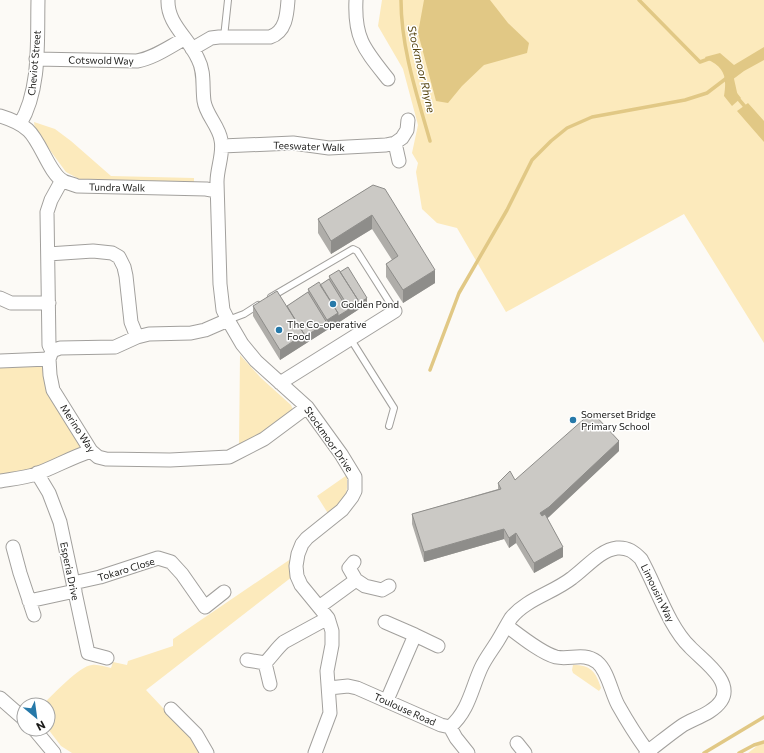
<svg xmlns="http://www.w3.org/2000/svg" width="764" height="753" font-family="Commissioner,sans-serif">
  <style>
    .green { fill: #fceabc }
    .water { fill: #e1c885 }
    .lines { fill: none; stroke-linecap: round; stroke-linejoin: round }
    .stream { stroke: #e1c885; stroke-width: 3.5 }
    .service-casing { stroke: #a2a09d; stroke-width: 8 }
    .minor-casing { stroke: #a2a09d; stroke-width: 15 }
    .service { stroke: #fff; stroke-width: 6 }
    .minor { stroke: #fff; stroke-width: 13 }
    .wall { fill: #afada9 }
    .shaded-wall { fill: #8e8d8a }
    .building { fill: #cbc9c5; stroke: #8e8d8a }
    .poi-dot { fill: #2679a9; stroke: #fff; stroke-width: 1.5 }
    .labels { text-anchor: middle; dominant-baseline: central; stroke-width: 3; stroke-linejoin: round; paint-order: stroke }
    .street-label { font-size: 10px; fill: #1b1b19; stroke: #fff }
    .poi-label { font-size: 10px; fill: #1b1b19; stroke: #fff; text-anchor: start }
    .water-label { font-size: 11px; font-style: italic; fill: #54420d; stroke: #fff }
  </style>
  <rect width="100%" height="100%" fill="#fcfaf6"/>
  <path class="green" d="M382,0h382v343l-80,-129 -178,98 -49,-84 -20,-5 -15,-14 -6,-37 2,-9 -6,-10 6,-28 -15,-56 -25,-43z
    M34,122l21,7 16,12 40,35 83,2v6l-113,-4 -15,-8 -31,-42z
    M240,355l21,23 30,27 2,5 -2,4 -52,33z
    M49,359l1,16 41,76 -91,30v-120z
    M347,475c1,23 -2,25 -18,40l-12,-19z
    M298,554l-1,19 -151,117 48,51 7,12h-129l-11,-7 -13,-17v-24h-6c11,-10 37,-39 50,-40 6,-1 13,2 19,3l2,-6 14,3 1,-4 45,-15v-7z
    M573,665c18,0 23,7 28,23l-2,3 -26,-18 -1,-3z
    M762,742l2,1v10h-16z"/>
  <path class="water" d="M424,0h66l18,23 21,20 -2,10 -43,12 -22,21 -14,17 -12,-2 -18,-68z
    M764,47v13l-20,11 -12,9 1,8 8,10 -9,8 -8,-10c3,-19 1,-29 -18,-37l-1,-2 15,-4 14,12z
    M748,103l16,18v21l-27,-31z"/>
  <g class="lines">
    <path class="stream" d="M401,0c0,48 16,95 29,141
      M639,0l61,62 11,-4
      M732,78l4,18 11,13
      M430,370l29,-77 48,-83 25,-50 19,-19 16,-13 25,-11 93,-17 22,-7 21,-16
      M704,753l60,-36
      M739,753l15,-8 10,-3"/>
    <defs>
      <path id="service" d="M224,37l4,-37
        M271,297l82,-48 4,2 38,60
        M228,320l16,-6 14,-9
        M350,338l44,70 -5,18"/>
      <path id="minor" d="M168,0c-1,24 21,38 30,59 7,13 4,27 6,42 2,14 15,25 17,39 3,13 -4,28 -4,42l3,102 3,26 5,10 14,24 14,17 51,46 34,47 14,23v14l-3,6 -10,13 -35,28 -5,6 -4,10 -2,12 1,10 4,9 27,33 4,13v14l-5,26 3,42 -15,40
        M356,0c-2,39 9,50 32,79
        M192,49l19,-11 8,-1h51c16,-5 17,-23 18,-37
        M36,59l101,2c17,-3 32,-14 47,-22
        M0,116c10,3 20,7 28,14 13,12 21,43 35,51 4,2 10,3 14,5l129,3 11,2
        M20,124c21,-35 17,-84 18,-124
        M395,143l4,18
        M222,146l71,-3 36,5 57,-3 9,-2 7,-5 5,-8 1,-10
        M62,180l-11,20 -4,12 2,133 3,6 -3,8 1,16 3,15 38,61 7,6 8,2 64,1 59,-3 35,-18 43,-32
        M48,254l45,-3 19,2 7,4 5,10 2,9 5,46 6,15
        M0,298l11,5h38
        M52,351l8,-3 55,-1 22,-10 12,-3 42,-1 14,-3 23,-10
        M0,361l49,-2
        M280,383l115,-72
        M37,473l12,20 11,29 28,131 19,5
        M0,481c12,-2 24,-3 36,-7 19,-7 36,-17 55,-23
        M13,547l7,26 14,42
        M354,562l-5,6 7,12
        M73,583l27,-6 58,-19 13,4 11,12 23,33 19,-15
        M29,601l46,-10
        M319,607l37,-27 9,6 17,4 7,-4
        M385,622l30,13 -28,65
        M507,626c12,9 34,27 49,31 14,3 28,-5 41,5 11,9 14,30 21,43 9,16 19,32 30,47
        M415,635l23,11
        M247,660l18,3c7,-7 12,-15 19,-21l44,-24
        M265,663l5,21
        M329,688l19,-2 9,2 84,37 9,2 6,11 12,15
        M0,698l24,21
        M171,709l25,25 11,19
        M450,727c19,-17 21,-37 31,-59 4,-9 11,-18 16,-26 5,-8 9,-16 14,-24 15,-19 42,-25 61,-40 14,-10 28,-28 45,-30 11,-1 17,4 24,11 15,27 28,68 49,88 12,13 44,34 31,54 -8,12 -26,17 -38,24 -13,9 -25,19 -37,28
        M34,729l20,24
        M517,743l8,10"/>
    </defs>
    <use href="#service" class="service-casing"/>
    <use href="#minor" class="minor-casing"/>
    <use href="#service" class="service"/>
    <use href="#minor" class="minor"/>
  </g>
  <path class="wall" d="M373,185l62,98 -32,20 -17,-26v-13l6,-4 -20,-31 -41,25 -13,-21v-14z
    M340,272l27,32 -87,56 -27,-44v-10h34l21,-14v-3l12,-4 9,-6v-3z
    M619,451l-72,67 16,39 -29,16 -18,-30 -7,5 -5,-9 -80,23 -12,-38v-10l86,-25v-6l17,-3z"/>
  <path class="shaded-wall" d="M372,215v14l-41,25v-13z
    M435,270v13l-32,20v-13z
    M367,298v6l-29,19v-7l10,-6v-4l10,-6z
    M338,313v10l-58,37v-10l24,-16 23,-11v-3z
    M619,441v10l-70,66 -9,6v-10z
    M504,529v10l-80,23v-10z
    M516,533v10l-7,5v-10z
    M563,547v10l-29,16v-10z"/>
  <path class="building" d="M373,185l12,4 50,81 -32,20 -17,-26 12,-8 -26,-41 -41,26 -13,-22z
    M348,267l19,31 -9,6v-4l-18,-28z
    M339,270l19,30 -10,6 -19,-30z
    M329,279l19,31 -10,6v-3l-18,-28z
    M319,282l19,31 -11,7 -19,-31z
    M277,291l27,43 -24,16 -27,-44z
    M308,292l19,31 -23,14v-3l-17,-28z
    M592,412l27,29 -70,66 -9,6 2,3 3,-2 18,33 -29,16 -18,-30 -7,5 -5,-9 -80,23 -12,-38 89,-25 -3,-6 12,-12 5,9z"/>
  <g class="poi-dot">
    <circle cx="333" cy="304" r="4"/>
    <circle cx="279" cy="330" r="4"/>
    <circle cx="573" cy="420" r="4"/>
  </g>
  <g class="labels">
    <g class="street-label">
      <text transform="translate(101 60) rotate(1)">Cotswold Way</text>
      <text transform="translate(34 63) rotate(-85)">Cheviot Street</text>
      <text transform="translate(309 146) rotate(2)">Teeswater Walk</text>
      <text transform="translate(117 187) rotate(1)">Tundra Walk</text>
      <text transform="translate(78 428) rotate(57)">Merino Way</text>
      <text transform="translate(329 439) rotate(55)">Stockmoor Drive</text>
      <text transform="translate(126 569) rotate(-17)">Tokaro Close</text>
      <text transform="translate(70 571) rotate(78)">Esperia Drive</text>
      <text transform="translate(658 593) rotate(64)">Limousin Way</text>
      <text transform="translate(405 709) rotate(24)">Toulouse Road</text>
    </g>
    <g class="poi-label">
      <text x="341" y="304">Golden Pond</text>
      <text x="287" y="324">The Co-operative<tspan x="287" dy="12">Food</tspan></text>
      <text x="581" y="414">Somerset Bridge<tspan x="581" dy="12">Primary School</tspan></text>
    </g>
    <g class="water-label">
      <text transform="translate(422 69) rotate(77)">Stockmoor Rhyne</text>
    </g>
  </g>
  <g transform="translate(36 717) rotate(151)"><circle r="19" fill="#ffffff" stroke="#a4a4a3"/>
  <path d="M0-3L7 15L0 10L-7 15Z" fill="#2679a9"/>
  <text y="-6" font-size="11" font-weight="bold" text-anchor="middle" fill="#1b1b19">N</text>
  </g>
</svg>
